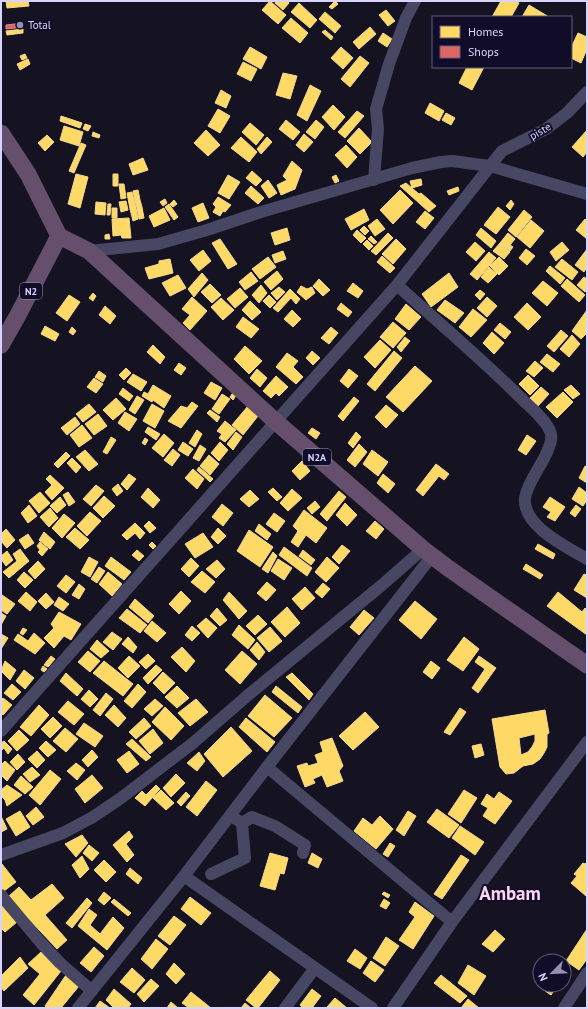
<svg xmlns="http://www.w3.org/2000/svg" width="588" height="1009" font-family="'PT Sans',sans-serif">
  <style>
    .homes { fill: #ffd966; stroke: #f4d894; fill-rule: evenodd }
    .shops { fill: #e06666; stroke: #de8794 }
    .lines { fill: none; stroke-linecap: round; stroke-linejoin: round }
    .minor { stroke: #484763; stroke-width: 12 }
    .highway { stroke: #654f6c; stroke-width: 17 }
    .poi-dot { fill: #9490b2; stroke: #110d28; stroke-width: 1.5 }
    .labels { text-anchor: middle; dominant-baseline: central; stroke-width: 4; stroke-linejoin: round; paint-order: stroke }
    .shield { fill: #110d28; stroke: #9d98be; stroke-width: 1 }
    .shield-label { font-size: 10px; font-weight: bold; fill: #d9d4ff }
    .poi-label { font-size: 11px; fill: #d9d4ff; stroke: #110d28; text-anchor: start }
    .street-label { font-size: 11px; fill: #d9d4ff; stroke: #110d28 }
    .town-label { font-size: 19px; font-weight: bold; fill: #ffd6f0; stroke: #110d28 }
  </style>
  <rect width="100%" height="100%" fill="#151322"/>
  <path class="homes" d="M6,1h22l1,5 -22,2z
    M270,1l16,14 -8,9 -16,-14z
    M276,1h11l2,2 -6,7 -8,-7z
    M335,1l3,3 -6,5 -3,-2z
    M501,1h15l3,2 -8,14h-19z
    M299,3l18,17 -7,8 -19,-16z
    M529,5l20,12h-27z
    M386,10l9,11 -7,5 -9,-11z
    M325,12l16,14 -6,7 -16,-14z
    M291,18l17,15 -8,10 -18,-15z
    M370,27l6,7 -17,15 -6,-7z
    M23,29v4l-16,2 -1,-4z
    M325,30l8,7 -2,3 -9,-8z
    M383,33l9,6 -5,8 -9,-6z
    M578,33l9,4v12l-6,14 -10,-5v-10z
    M250,47l17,10 -6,12 -18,-10z
    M341,47l12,11 -10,11 -12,-11z
    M25,54l2,4 -5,2 -2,-4z
    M360,56l9,7 -19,24 -9,-8z
    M28,59l2,5 -10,6 -3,-6z
    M243,62l14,7 -6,12 -14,-7z
    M467,67h17l-12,23 -13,-7z
    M283,73l14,3 -7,23 -14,-4z
    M310,85l11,6 -14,30 -10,-6z
    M221,90l10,6 -5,12 -11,-5z
    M430,103l14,8 -5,10 -14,-8z
    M333,105l12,12 -11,13 -12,-13z
    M218,109l12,7 -10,17 -12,-7z
    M357,111l7,5 -19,22 -7,-6z
    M446,113l9,5 -4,7 -9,-5z
    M61,116l21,7 -2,5 -20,-7z
    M286,120l14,12 -7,8 -14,-11z
    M316,120l8,7 -9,12 -9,-7z
    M250,123l14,12 -8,10 -14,-13z
    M85,124l6,2 -3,5 -5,-2z
    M64,126l19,6 -4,14 -19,-6z
    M359,128l13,14 -12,12 -13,-13z
    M206,130l14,15 -12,11 -14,-13z
    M587,130v22l-4,5 -11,-10z
    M93,132l7,3 -1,3 -7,-2z
    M304,134l9,8 -9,10 -8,-7z
    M47,135l7,7 -9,9 -7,-8z
    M241,137l16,15 -8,10 -18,-14z
    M267,137l5,5 -11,12 -4,-5z
    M81,143l5,2 -12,28 -5,-2z
    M346,145l11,12 -10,11 -12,-13z
    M143,158l5,12 -15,5 -4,-11z
    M292,161l10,9 -7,19 -14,6 -4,-10 10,-5 -4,-4z
    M252,171l10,9 -6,6 -10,-8z
    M76,174l12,3 -8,31 -12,-4z
    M113,174h5v12h-5z
    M228,175l12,7 -11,17 -11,-6z
    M336,175l3,6 -4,2 -3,-6z
    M421,179l1,6 -10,3 -2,-7z
    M268,180l9,13 -8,5 -8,-12z
    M406,183l13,11 2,-1 15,13 -7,6 -29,-26z
    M119,184h5l2,14 -5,1z
    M251,186l13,12 -6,6 -13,-11z
    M458,187l1,4 -10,4 -2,-4z
    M138,190l2,10 -5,1 -2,-10z
    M400,190l13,13 -20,21 -13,-14z
    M132,192l4,16 -6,1 -3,-16z
    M218,197l13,8 -6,7 -2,-1 -3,5 -7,-4 3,-5 -3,-3z
    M165,199l2,4 -4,3 -3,-4z
    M140,200l2,7 -5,1 -2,-7z
    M174,200l3,4 -4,3 -3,-3z
    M511,200l3,4 -4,6 -4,-4z
    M126,201l2,9 -7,2 -2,-10z
    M96,202l10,1 -1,12 -10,-1z
    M203,203l6,15 -11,4 -6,-14z
    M108,204h3l-1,11h-3z
    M169,204l9,13 -4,3 -9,-13z
    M142,207l2,11 -5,1 -2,-11z
    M498,207l12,10 -14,17 -12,-9z
    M112,208h5v10h-5z
    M136,208l2,11 -5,2 -3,-12z
    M164,208l6,12 -16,7 -5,-11z
    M364,209l5,11 -18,10 -6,-11z
    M524,210l8,7 -16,20 -8,-7z
    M425,211l9,7 -9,11 -9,-7z
    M129,218l2,20h-9l-1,-3 -8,1 -1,-17z
    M377,219l8,10 -10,7 -7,-10z
    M585,219l2,2v18l-11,-9z
    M531,220l13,11 -14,17 -13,-11z
    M364,226l5,5 -4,4 -5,-5z
    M287,228l3,12 -15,5 -4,-12z
    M481,228l15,13 -5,7 -15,-13z
    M357,230l9,8 -5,5 -8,-8z
    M388,233l5,5 -17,17 -5,-4z
    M508,233l7,6 -5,6 3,2 -3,4 -10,-8z
    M109,234l1,5h-5v-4z
    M371,236l6,6 -3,2 -6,-5z
    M220,239l17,25 -9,5 -16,-26z
    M396,239l10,10 -13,15 -11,-10z
    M367,240l6,6 -4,4 -6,-6z
    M475,242l10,9 -9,10 -10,-9z
    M562,242l7,8 -13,11 -6,-9z
    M500,243l10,9 -6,7 -11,-8z
    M526,249l9,7 -8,9 -8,-7z
    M587,249v18l-3,5 -9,-7z
    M203,250l8,11 -12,10 -9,-11z
    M283,251l3,8 -11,4 -3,-8z
    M489,252l7,6 -19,22 -7,-6z
    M382,256l13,12 -5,5 -13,-11z
    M268,257l8,10 -16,12 -8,-10z
    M499,257l9,9 -9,9 -9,-9z
    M170,259l3,14 -24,6 -4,-11 14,-4v-3z
    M562,259l16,13 -6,8 -17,-13z
    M550,266l15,12 -5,6 -14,-13z
    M489,267l8,7 -9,9 -7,-6z
    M277,271l6,8 -12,11 -7,-8z
    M251,272l7,9 -13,9 -6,-8z
    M202,273l6,7 -14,17 -6,-8z
    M449,273l9,14 -27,20 -9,-13z
    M178,275l8,13 -16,8 -8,-13z
    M584,277l3,2v11l-2,2 -8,-7z
    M319,279l11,11 -7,6 -10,-10z
    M567,279l18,16 -6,7 -18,-16z
    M543,281l15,12 -11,13 -15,-13z
    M353,283l10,8 -5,7 -11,-7z
    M210,284l11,11 -9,8 -11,-11z
    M261,285l6,8 -8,10 -7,-8z
    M301,286l6,3 5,-2 3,6 -9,7 -9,-8z
    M279,287l6,5 -8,8 -6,-7z
    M240,288l8,9 -13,11 -8,-9z
    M290,289l10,10 -4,5 -5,-6 -13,14 -5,-4z
    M480,290l5,4 -5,6 -5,-5z
    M93,293l3,3 -3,5 -4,-3z
    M69,295l11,7 -13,19 -11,-8z
    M269,295l7,7 -6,6 -7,-7z
    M192,297l15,14 -17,19 -7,-7 7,-8 -8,-6z
    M487,297l10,9 -10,11 -10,-9z
    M221,298l13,12 -11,10 -12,-13z
    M445,300l19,13 -9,10 -18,-13z
    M250,301l11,11 -9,8 -10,-10z
    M341,303l11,9 -4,5 -11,-8z
    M527,303l14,14 -13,13 -14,-13z
    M406,304l15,13 -12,13 -14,-11z
    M105,306l11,10 -6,8 -11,-9z
    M473,309l14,11 -16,17 -12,-10z
    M292,310l9,9 -8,8 -9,-8z
    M587,310v23l-6,6 -9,-8z
    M243,317l16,12 -8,9 -15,-11z
    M393,322l13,11 -13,15 -13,-11z
    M500,323l11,9 -6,7 -11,-9z
    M45,326l14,8 -4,7 -14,-7z
    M72,327l4,4 -3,4 -4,-3z
    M331,327l7,6 -9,11 -8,-6z
    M561,330l7,6 -14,16 -7,-6z
    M492,332l12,11 -10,11 -11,-11z
    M572,335l8,9 -11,13 -9,-8z
    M405,337l5,4 -9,11 -4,-5z
    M380,340l11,10 -16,18 -11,-11z
    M153,345l12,12 -5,7 -13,-12z
    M245,346l17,15 -13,13 -15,-15z
    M312,351l8,7 -7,7 -7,-7z
    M394,351l8,7 -27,33 -8,-7z
    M287,353l11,8 -5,6 10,10 -7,7 -20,-17z
    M547,354l13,10 -7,8 -13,-10z
    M535,361l8,7 -9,9 -8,-6z
    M179,363l7,5 -5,7 -7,-5z
    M415,366l17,15 -29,31 -17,-15z
    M126,368l5,5 -7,7 -5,-5z
    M257,369l10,9 -7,9 -10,-9z
    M349,369l9,7 -10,12 -8,-7z
    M99,371l7,5 -3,6 -8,-5z
    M133,374l14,8 -6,9 -14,-9z
    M528,375l11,11 -9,9 -11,-11z
    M276,376l12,11 -9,9 -3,-3 -5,5 -8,-7z
    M94,378l9,6 -7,9 -9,-6z
    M211,382l11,6 -7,12 -11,-7z
    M153,385l18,11 -7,12 -11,-8 -1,2 -10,-6 2,-4 4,2z
    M571,385l9,9 -7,5 -9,-9z
    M541,387l8,7 -11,12 -8,-8z
    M123,388l10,8 -4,5 -10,-7z
    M234,391l3,3 -4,6 -3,-3z
    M563,392l10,10 -16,16 -11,-11z
    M222,394l8,5 -11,15 -7,-5z
    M137,396l7,4 -9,14 -6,-4z
    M354,397l5,4 -16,20 -5,-5z
    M116,398l10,11 -13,11 -10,-10z
    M192,402l6,4 -17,22 -13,-7 13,-15 6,2z
    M89,404l7,8 -13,10 -7,-8z
    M152,404l12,7 -9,17 -12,-7z
    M386,405l12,10 -12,13 -11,-11z
    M248,406l10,10 -15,19 -11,-10z
    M210,410l10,7 -3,5 -10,-9z
    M125,412l12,7 -8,12 -11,-8z
    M98,414l9,12 -13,9 -9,-11z
    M75,417l5,7 -13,11 -6,-7z
    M225,421l11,9 -11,12 -6,-4 3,-4 -5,-3z
    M82,425l10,13 -13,9 -9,-12z
    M148,427l12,7 -4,6 -11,-8z
    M312,428l8,5 -4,6 -8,-6z
    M197,430l5,4 -7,13 -6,-4z
    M236,432l6,5 -9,13 -6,-6z
    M356,432l5,5 -8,11 -5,-5z
    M164,434l10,9 -11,14 -11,-9z
    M527,435l9,6 -10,14 -8,-5z
    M111,437l5,3 -9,14 -4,-2z
    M145,438l3,2 -3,5 -3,-2z
    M183,442l10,7 -5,7 -10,-6z
    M220,442l8,8 -9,11 -8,-8z
    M359,444l8,8 -12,15 -8,-7z
    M200,445l6,4 -7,12 -6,-3z
    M173,449l7,6 -8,11 -8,-6z
    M85,450l13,14 -9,7 -13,-14z
    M372,450l16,12 -10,14 -15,-12z
    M66,452l4,4 -12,12 -4,-4z
    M209,455l10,9 -9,11 -10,-9z
    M72,458l9,9 -5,6 -9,-10z
    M302,461l8,10 -10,9 -8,-9z
    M436,464l13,10 -5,6 -5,-4 -16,20 -7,-6z
    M585,466l2,1v16l-8,-5z
    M199,467l14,12 -3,3 -13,-12z
    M193,469l11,10 -7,10 -12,-11z
    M129,474l7,5 -9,11 -6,-6z
    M383,474l12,10 -7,9 -11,-10z
    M50,475l14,13 -12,12 -7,-8 7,-7 -6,-6z
    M118,484l5,7 -6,5 -5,-7z
    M96,485l8,6 -13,15 -8,-7z
    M579,487l8,6v7l-4,6 -11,-7z
    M148,488l12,12 -7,8 -12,-11z
    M273,488l9,9 -5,4 -9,-9z
    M292,489l10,9 -14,13 -8,-8z
    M250,490l9,9 -10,8 -9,-8z
    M339,491l7,6 -19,24 -7,-7z
    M40,492l10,11 -11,10 -10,-12z
    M68,492l7,10 -6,4 -6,-11z
    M104,496l11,10 -12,12 -10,-10z
    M60,497l6,8 -9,8 -7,-7z
    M550,497l15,10 -10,14 -8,-4 4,-5 -8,-5z
    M315,501l5,6 -8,7 -5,-6z
    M345,503l12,12 -10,11 -11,-11z
    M222,504l11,9 -10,13 -11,-9z
    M29,505l8,11 -9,7 -7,-10z
    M576,505l5,4 -6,8 -5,-4z
    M50,508l8,10 -9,9 -9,-10z
    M304,510l23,18 -11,15 -10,-8 -8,12 -7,-5 7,-11 -5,-5z
    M90,512l11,9 -14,15 -10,-10z
    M274,513l11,8 -8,11 -11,-8z
    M64,514l11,9 -13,15 -10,-10z
    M149,521l7,7 -6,5 -6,-7z
    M375,521l9,8 -8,10 -10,-8z
    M135,523l10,10 -5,6 -5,-6 -8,7 -5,-5z
    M259,524l12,10 -4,6 -12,-9z
    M75,528l14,12 -9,9 -14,-12z
    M218,528l8,8 -8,8 -7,-7z
    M6,529l9,11 -8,8 -6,-7v-7z
    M249,530l24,17 -13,20 -23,-16z
    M44,532l11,10 -5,7 -11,-9z
    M203,533l10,14 -18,11 -10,-14z
    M28,534l6,9 -9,6 -6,-9z
    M40,542l8,7 -6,7 -4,-4 2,-2 -3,-4z
    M152,542l4,4 -3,3 -4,-4z
    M538,544l17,10 -2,5 -18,-10z
    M342,545l8,6 -11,13 -7,-7z
    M284,547l28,21 -5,8 -28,-21z
    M20,549l9,12 -20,17 -6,-6 14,-11 -4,-7z
    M137,550l7,6 -5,5 -7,-6z
    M303,550l12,10 -4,5 -12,-9z
    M7,551l6,9 -7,6 -5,-7v-3z
    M273,552l4,4 -9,17 -6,-4z
    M89,557l9,5 -8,15 -9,-5z
    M111,557l20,15 -7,8 -19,-14z
    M327,557l12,11 -13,14 -11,-10z
    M191,558l8,8 -10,11 -8,-8z
    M278,559l14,9 -8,12 -13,-9z
    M217,560l8,9 -9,9 -10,-9z
    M38,561l7,8 -10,10 -7,-8z
    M526,564l17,11 -3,4 -17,-10z
    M99,567l6,4 -8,12 -6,-4z
    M202,571l13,11 -10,11 -14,-11z
    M24,572l9,8 -8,8 -8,-8z
    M108,572l14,12 -10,12 -13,-12z
    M584,574l3,1v23l-13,-8z
    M66,575l9,7 -9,11 -9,-7z
    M267,582l9,8 -10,11 -9,-8z
    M323,583l7,6 -8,9 -7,-6z
    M79,584l6,5 -6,10 -7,-4z
    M305,587l10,11 -13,12 -10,-11z
    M181,591l10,10 -12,13 -10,-10z
    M26,592l11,10 -7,9 -12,-10z
    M229,592l18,19 -8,8 -16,-19z
    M558,592l24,20 3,-4 2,2v25l-40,-29z
    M46,593l8,9 -8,7 -8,-8z
    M2,595l13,9 -8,10 -6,-4v-13z
    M59,597l10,7 -6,7 -9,-6z
    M135,599l19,17 -6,7 -19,-16z
    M415,601l22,18 -16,20 -22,-19z
    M287,607l13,16 -15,14 -14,-15z
    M217,608l10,12 -7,6 -10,-10z
    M127,609l20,16 -7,8 -21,-15z
    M364,610l10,8 -15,17 -9,-8z
    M59,612l22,12 -10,16 -7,-4 -10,12 -10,-10 10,-10 -3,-4z
    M1,613l5,3 -5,9z
    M258,615l9,9 -12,11 -9,-9z
    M206,618l11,10 -9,10 -11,-12z
    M152,621l14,12 -9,9 -13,-11z
    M239,625l16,15 -7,9 -16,-14z
    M192,626l8,7 -8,8 -7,-6z
    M270,627l12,14 -13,11 -12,-14z
    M23,628l4,2 -4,5 -3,-2z
    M112,632l10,7 -9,11 -10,-8z
    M34,633l11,10 -10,11 -21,-14 4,-6 10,7z
    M1,634l7,4 -7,11z
    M128,637l9,10 -4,6 -11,-9z
    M464,637l15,12 -16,22 -16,-11z
    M97,640l12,11 -8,7 -11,-9z
    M257,642l8,10 -6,8 -9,-10z
    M182,647l13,14 -9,11 -15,-15z
    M88,651l12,10 -10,11 -12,-10z
    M242,651l15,13 -17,20 -15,-14z
    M148,654l7,7 -9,8 -7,-7z
    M51,656l4,3 -7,8 -4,-2z
    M129,656l11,10 -12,12 -10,-10z
    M479,656l17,12 -18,25 -6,-5 13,-19 -10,-7z
    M5,661l11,9 -6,10 -9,-9z
    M104,661l29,23 -10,12 -30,-23z
    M431,661l9,7 -8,11 -9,-7z
    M156,665l6,5 -14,14 -5,-6z
    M43,666l4,3 -3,3 -3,-2z
    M24,670l10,8 -9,11 -9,-8z
    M163,672l12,11 -11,11 -11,-11z
    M66,673l17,16 -6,7 -17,-15z
    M292,673l21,21 -4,6 -23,-23z
    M12,684l9,8 -8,8 -9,-7z
    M138,684l8,8 -14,16 -8,-7z
    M177,686l12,12 -12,10 -12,-11z
    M276,686l26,21 -4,6 -26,-21z
    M89,690l9,9 -8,8 -9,-8z
    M106,693l7,6 -13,17 -7,-6z
    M265,695l27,23 -18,19 -26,-21z
    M3,698l9,7 -9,10 -2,-2v-13z
    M155,699l8,7 -11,10 -8,-7z
    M196,699l12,13 -18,14 -12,-13z
    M68,701l16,13 -10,11 -16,-13z
    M39,705l10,10 -18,21 -11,-9z
    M114,705l12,13 -8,9 -13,-12z
    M165,707l19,19 -13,14 -19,-18z
    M460,708l6,4 -16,23 -6,-3z
    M545,710l4,23 -2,1v13l-3,6 -4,6 -7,5 -10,2 -9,7 -8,1 -6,-7 -8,-48zM535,734v7l-3,6 -4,5 -7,3 -2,-17z
    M365,712l14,15 -26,23 -14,-14z
    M53,717l9,9 -12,12 -9,-9z
    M144,718l7,8 -15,13 -7,-7z
    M246,718l29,24 -8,10 -28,-25z
    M84,723l19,13 -8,11 -19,-13z
    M231,727l21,24 -29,26 -19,-23z
    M65,728l13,11 -12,13 -13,-11z
    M153,729l10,14 -13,11 -11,-13z
    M19,730l10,10 -12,11 -9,-10z
    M332,738l11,28 -4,5 4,10 -16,6 -5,-12 -9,4 2,4 -10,4 -8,-21 10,-3 1,3 10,-3 -3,-8 8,-3 -3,-10z
    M132,739l19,18 -5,4 -20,-17z
    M4,741l8,8 -4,5 -4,-6 -3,3v-8z
    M46,741l10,9 -8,7 -9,-9z
    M481,744l3,11 -9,3 -3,-12z
    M92,750l6,7 -10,10 -6,-7z
    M37,751l8,9 -8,8 -9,-9z
    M129,751l10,13 -12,9 -10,-13z
    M199,752l6,9 -8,10 -10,-8z
    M18,754l7,8 -8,8 -7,-8z
    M5,761l10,9 -8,11 -6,-6v-10z
    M76,763l9,7 -8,10 -10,-9z
    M32,767l8,8 -10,7 -7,-8z
    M50,770l11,9 -21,26 -11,-10z
    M176,774l9,9 -14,14 -8,-9z
    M92,775l11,13 -18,15 -10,-14z
    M21,776l12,11 -8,7 -11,-9z
    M206,781l11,9 -20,26 -11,-9z
    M7,785l15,10 -15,11 -2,-6 -4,-4v-6z
    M156,785l4,4 -15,17 -10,-8 7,-7 4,4z
    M161,790l13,13 -8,7 -13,-12z
    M464,790l13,8 -16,25 -13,-9z
    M186,792l4,4 -9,10 -4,-4z
    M499,792l13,9 -17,23 -12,-8 5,-8 -7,-4 6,-10 7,5z
    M36,807l8,10 -11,8 -7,-9z
    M437,809l22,16 -10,13 -22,-16z
    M20,811l10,16 -14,9 -10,-17z
    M408,811l8,5 -12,20 -8,-6z
    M1,816l6,13 -6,3z
    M380,816l13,13 -17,20 -22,-18 9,-13 9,7z
    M460,826l24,16 -9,13 -23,-17z
    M129,831l4,6 -7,7 8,11 -7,7 -14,-17z
    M82,835l6,8 -12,14 -11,-13z
    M390,843l5,3 -7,11 -5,-3z
    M89,845l10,8 -7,8 -9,-8z
    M270,853l18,5 -4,16 -4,-1 -5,17 -15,-4z
    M312,853l10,6 -4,9 -10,-5z
    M461,855l8,5 -27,39 -8,-5z
    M82,856l7,13 -9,9 -8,-13z
    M104,860l12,12 -10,10 -12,-12z
    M587,862v32l-1,2 -15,-13 6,-7 -3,-2 9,-11 2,1z
    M2,864l14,18 -12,9 -3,-3z
    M130,868l12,10 -4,6 -12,-10z
    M52,884l12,14 -19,17 22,25 -10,9 -49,-52 11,-10 12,13z
    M104,892l7,6 -7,7 -6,-5z
    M384,892l6,3 -2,3 -6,-4z
    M190,897l21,16 -10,12 -20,-16z
    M87,898l5,5 -20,25 -6,-5z
    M114,899l17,14 -3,3 -17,-14z
    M384,899l6,4 -4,6 -6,-3z
    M415,902l19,14 -21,33 -14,-9 16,-23 -6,-5z
    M1,904l16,18 -12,10 -4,-4z
    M89,909l8,6 -7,10 10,9 13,-17 11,11 -17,22 -29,-24z
    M174,916l12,9 -16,20 -12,-9z
    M587,929v30l-8,11 -13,-9z
    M495,930l10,9 -12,13 -11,-8z
    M386,937l13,9 -14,20 -12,-8z
    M156,939l12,10 -16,20 -11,-10z
    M94,947l10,9 -13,16 -11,-9z
    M355,949l12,9 -7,11 -13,-8z
    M41,952l20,19 -27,34 -11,-10 17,-21 -12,-10z
    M20,957l8,11 -24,23 -3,-4v-11z
    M371,961l13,9 -9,12 -12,-9z
    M174,963l11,11 -9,10 -10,-10z
    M468,965l18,11 -12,19 -16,-12z
    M132,968l13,12 -11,13 -14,-11z
    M270,971l10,9 -22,28h-2l-10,-8z
    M66,975l13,11 -18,22h-14l-2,-2z
    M441,975l26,21 -7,7 -26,-20z
    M151,979l8,7 -15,16 -7,-8z
    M543,985h15l-7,10 -10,-7z
    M114,989l17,15 -3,4h-14l-8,-8z
    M312,989l9,7 -9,12h-9l-3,-3z
    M191,992l20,16h-22l-7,-5z
    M335,998l12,10 -20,-1z
    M468,999l11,9h-18z
    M100,1001l10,7h-15z
    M171,1002l7,6h-11z
    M245,1003l6,5h-10z"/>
  <path class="shops" d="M23,23v4l-17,2v-4z"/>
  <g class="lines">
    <path class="minor" d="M374,180l4,-51 -2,-20 13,-45 17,-46 9,-17
      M89,251l69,-7 49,-14 54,-18 151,-44 29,-6 11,-1 38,5 97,28
      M397,285c42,38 86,75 126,115 9,9 22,19 27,31 3,7 0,14 -3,21 -6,15 -19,29 -22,46 -3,28 42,49 62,61
      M1,731l396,-446 105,-134 44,-22 21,-16 20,-21
      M267,767l185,155
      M231,816l11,7 10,-6 23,9 30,19 -2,8
      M1,855l62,-22 30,-16 28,-19 72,-55 54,-47 135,-111 41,-36
      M211,874l34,-16 -3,-35
      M184,876l188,132
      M1,895l40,48 19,20 32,28
      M78,1008l106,-132 83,-109 165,-211
      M285,1008l30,-40
      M393,1008l59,-86 135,-180
      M564,1008l23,-35"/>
    <path class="highway" d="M1,133l27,41 31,62 30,15 186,170 148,128 25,19 139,97
      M1,345l17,-30 41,-79"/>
  </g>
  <circle class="poi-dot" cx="20" cy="25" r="4"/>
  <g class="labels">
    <g class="shield">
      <rect x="20" y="283" width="22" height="16" rx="3"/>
      <rect x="303" y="449" width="28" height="16" rx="3"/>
    </g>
    <g class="shield-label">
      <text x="31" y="291">N2</text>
      <text x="317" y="457">N2A</text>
    </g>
    <g class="poi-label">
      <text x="28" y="25">Total</text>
    </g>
    <g class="street-label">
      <text transform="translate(540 131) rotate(-30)">piste</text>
    </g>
    <g class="town-label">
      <text x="510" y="893">Ambam</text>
    </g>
  </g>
  <rect width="588" height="1009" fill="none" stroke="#d9d4ff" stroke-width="4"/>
  <rect x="432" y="16" width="140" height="52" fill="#110d28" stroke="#615d7e"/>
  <rect x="440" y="26" width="20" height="12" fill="#ffd966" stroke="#615d7e"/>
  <text x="468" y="36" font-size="12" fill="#d9d4ff">Homes</text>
  <rect x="440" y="46" width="20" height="12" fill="#e06666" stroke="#615d7e"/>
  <text x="468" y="56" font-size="12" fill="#d9d4ff">Shops</text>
  <g transform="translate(552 973) rotate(246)"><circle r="19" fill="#110d28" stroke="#615d7e"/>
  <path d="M0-3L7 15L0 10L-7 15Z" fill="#9490b2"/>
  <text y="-6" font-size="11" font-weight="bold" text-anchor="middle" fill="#d9d4ff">N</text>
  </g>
</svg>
